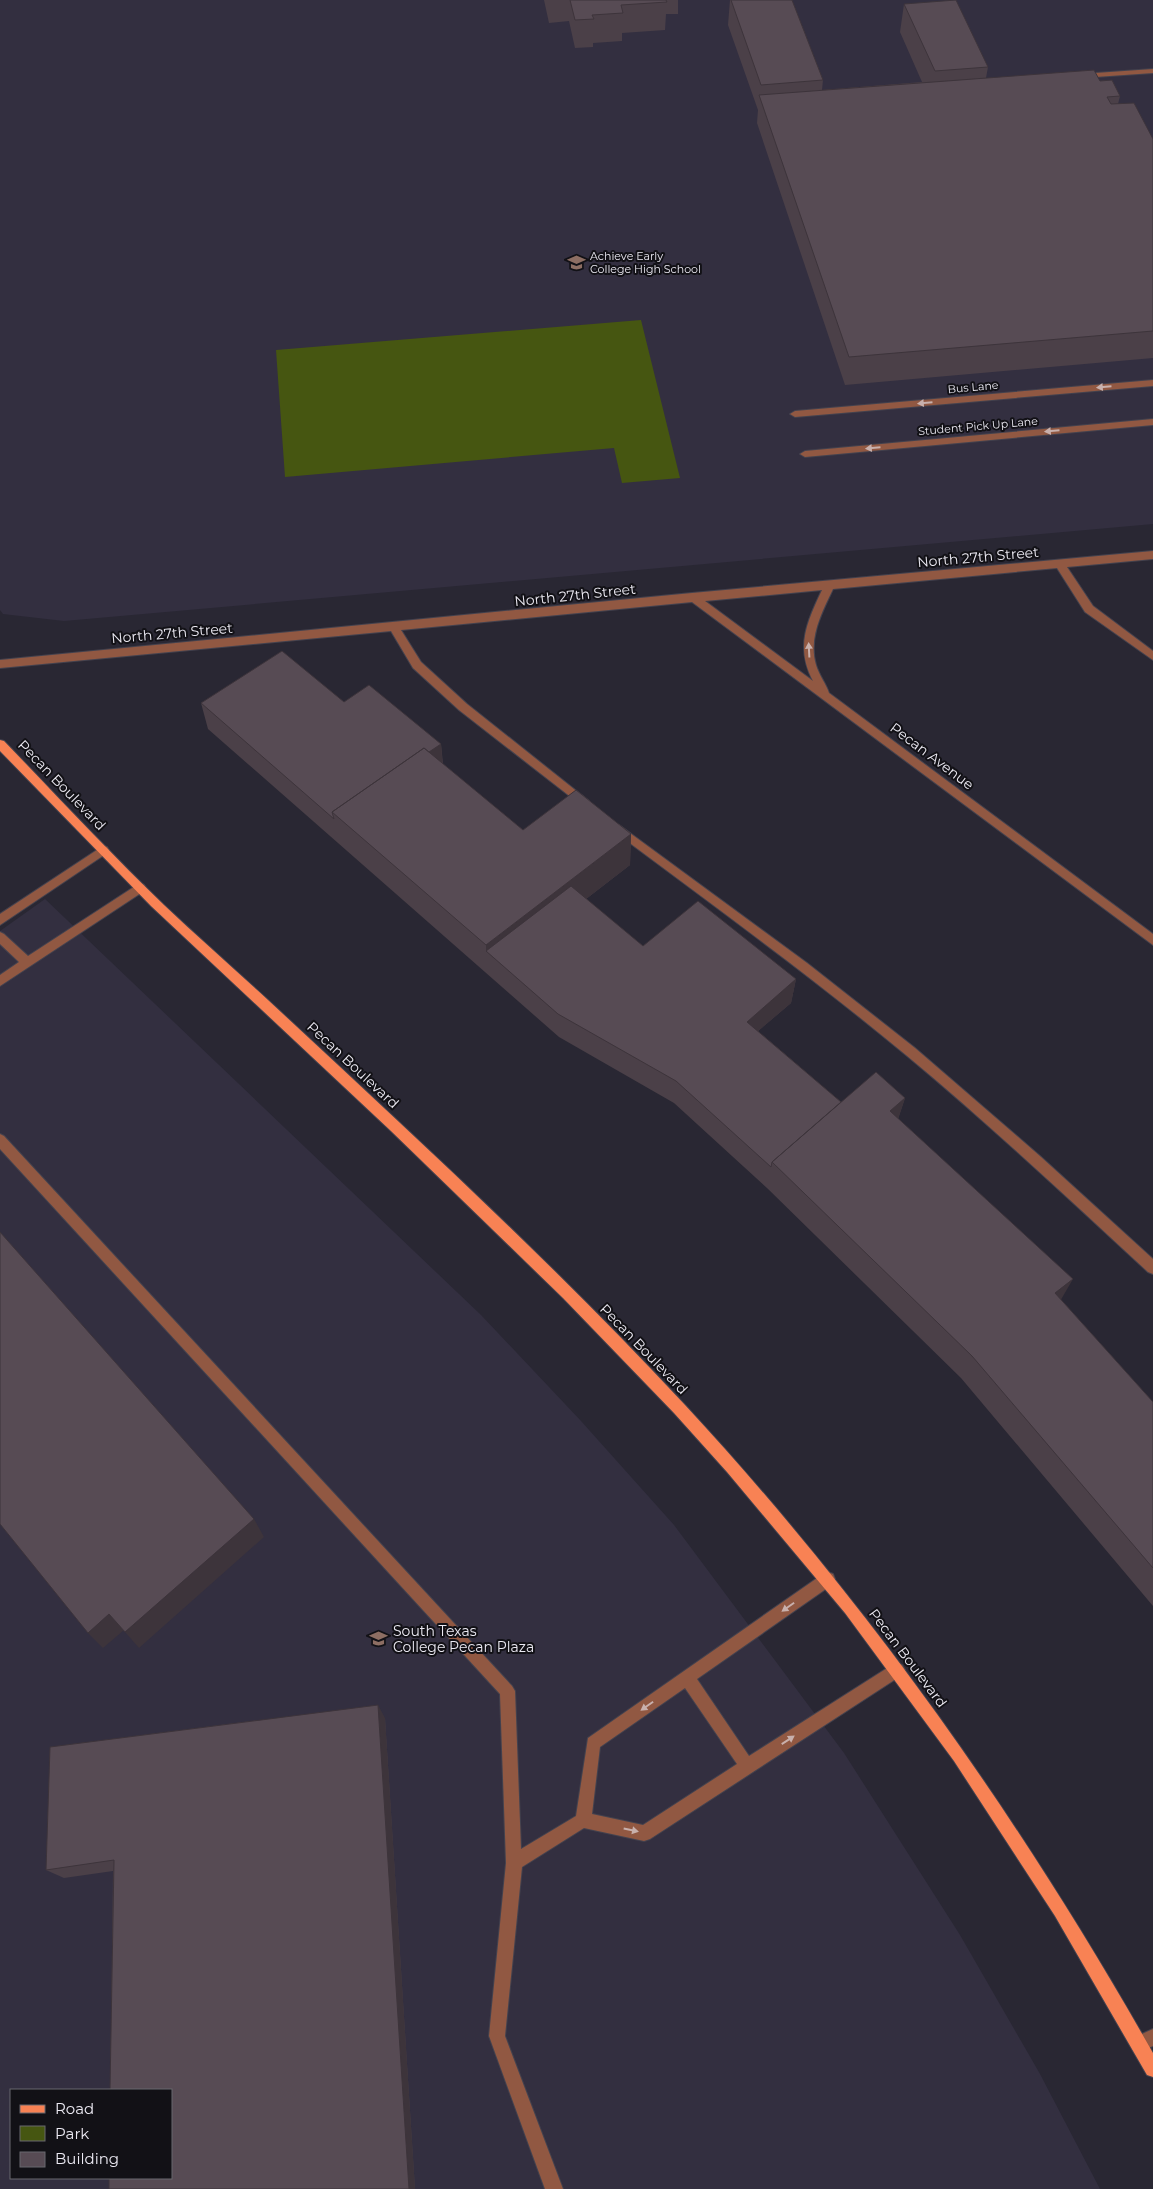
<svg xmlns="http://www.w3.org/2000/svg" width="1153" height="2189" font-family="Montserrat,sans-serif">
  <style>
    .built { fill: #332f40; fill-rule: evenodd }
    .green { fill: #465611 }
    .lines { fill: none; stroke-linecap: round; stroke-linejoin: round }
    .minor-casing { stroke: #44424e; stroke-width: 2 }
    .major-casing { stroke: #44424e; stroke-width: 2 }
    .minor { fill: #915842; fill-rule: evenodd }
    .major { fill: #f88254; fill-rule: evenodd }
    .wall { fill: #4b4048 }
    .shaded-wall { fill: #3d343b }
    .building { fill: #574b54; stroke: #3d343b }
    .oneway { fill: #c8b0ac }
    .labels { text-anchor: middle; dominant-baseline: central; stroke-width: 4; stroke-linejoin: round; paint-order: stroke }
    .far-poi-label { font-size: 11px; fill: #eceaf3; stroke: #121116; text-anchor: start }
    .far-street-label { font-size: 11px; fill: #eceaf3; stroke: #121116 }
    .street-label { font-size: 14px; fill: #eceaf3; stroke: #121116 }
    .poi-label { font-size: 14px; fill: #eceaf3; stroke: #121116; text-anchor: start }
  </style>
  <rect width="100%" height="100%" fill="#292733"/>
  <path class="built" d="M0,0h1153v524l-1089,97 -61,-7 -3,-4z
    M45,899l436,416 100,106 93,104 170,228 116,182 80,139 60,115h-1100v-1258zM11,2090h160v88h-160z"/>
  <path class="green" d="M641,320l39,158 -58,5 -8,-35 -329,29 -9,-127z"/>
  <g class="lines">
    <defs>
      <path id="minor" d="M1153,69v4l-72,5 -4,-2 4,-2z
        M1153,380v6l-358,31 -5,-3 5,-3z
        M1153,419v6l-348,32 -5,-3 5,-3z
        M1153,551v8l-86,8 26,39 60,45v9l-68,-48 -28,-44 -224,21c-11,23 -25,49 -17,76 3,10 10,19 13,28l324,241v11l-461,-343 -291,28 20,32 46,42 122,97 2,3 -6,4 -126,-98 -46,-42 -22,-37 -391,37v-8l692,-67zM822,590c-15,32 -27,57 -9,91l-108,-80z
        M619,825l188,138 108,85 126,109 112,102v15l-5,-2c-79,-73 -159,-148 -242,-217 -94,-78 -193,-150 -291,-223l-2,-3 2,-3z
        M103,846l4,1 2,3 -2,3 -107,72v-11z
        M140,883l4,2 2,3 -2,3 -144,95v-11l19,-13 -19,-18v-12l4,2 24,22z
        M0,1134l4,2 508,550 3,5 6,158 55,-33 12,-78 235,-164 5,-2 5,2 2,5 -2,5 -136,95 52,77 143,-91 5,-3 5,3 3,5 -3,5 -252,164 -6,2 -60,-13 -62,39 -17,169 58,153h-18l-56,-153 17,-173 -6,-169 -500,-545zM685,1688l52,76 -94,61 -51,-11 8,-67z
        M1153,2029v17l-14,6 -6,-2 -2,-6 2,-6z"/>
      <path id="major" d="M0,740l4,1c53,55 105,111 160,164 34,32 69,63 104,95 142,132 285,263 417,405 184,199 334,412 468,648v24l-6,-2 -92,-159 -101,-155 -109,-148 -118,-141 -53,-59 -111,-115 -172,-167 -240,-225 -151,-155z"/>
    </defs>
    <use href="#minor" class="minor-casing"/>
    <use href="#major" class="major-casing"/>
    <use href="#minor" class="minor"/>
    <use href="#major" class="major"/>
  </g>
  <path class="wall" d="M544,0h134v14h-12l-1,16 -43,3v8l-29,2v4l-18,1 -6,-27 -20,2z
    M730,0h62l31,80 -1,10 100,-8 -22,-50 4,-28 84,63 -2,11 114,3 20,15 -2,8 35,35v219l-308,27 -88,-262 1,-13 -30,-85z
    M201,703l240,41 2,20 80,66 108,4 -1,31 -44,34 57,47 153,33 -5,24 -33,28 83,71 64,-4 -7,21 255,283v204l-192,-228 -194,-190 -93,-85 -115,-66 -351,-308z
    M385,1718l30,471h-306l4,-318 -49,7 -18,-8z"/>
  <path class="shaded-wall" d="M441,744l2,26 -106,46z
    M631,834l-1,31 -128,99 -16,-13v-6z
    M796,979l-5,24 -48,41 4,-22z
    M905,1098l-9,27 -6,-14z
    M1073,1279l-14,24 -4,-10z
    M254,1519l10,18 -125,111 -14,-16z
    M109,1614l15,16 -21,18 -15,-15z
    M378,1705l7,13 30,471h-6z"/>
  <path class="building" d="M570,0h96l1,2 -46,3 2,8 -31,2 2,4 -19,1z
    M731,0h61l31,80 -62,5z
    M956,0l32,67 -53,4 -31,-67z
    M1094,70l6,11 12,-1 8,16 -13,1 4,7 23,-1 19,36v192l-304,26 -90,-262z
    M282,651l62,51 25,-17 72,59 -12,8 -5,-4 -92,64 2,7 -133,-116z
    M424,748l99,82 53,-40 55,44 -145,111 -154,-133z
    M571,886l72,60 55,-45 98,78 -49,43 94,80 -69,60 -1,5 -95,-86 -118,-67 -72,-63z
    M876,1072l29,26 -15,13 183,168 -18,14 98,109v166l-181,-212 -200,-194z
    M0,1232l254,287 -129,113 -16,-18 -21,19 -88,-109z
    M378,1705l31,484h-300v-11h62v-88h-61l4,-230 -68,10 4,-123z"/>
  <defs><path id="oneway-solid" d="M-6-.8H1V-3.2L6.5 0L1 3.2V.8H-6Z" transform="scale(1.25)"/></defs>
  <g class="oneway">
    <use href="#oneway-solid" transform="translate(1104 387) rotate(175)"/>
    <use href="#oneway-solid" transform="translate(925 403) rotate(175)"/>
    <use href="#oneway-solid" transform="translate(1052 431) rotate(175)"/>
    <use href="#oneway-solid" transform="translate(873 448) rotate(175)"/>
    <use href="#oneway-solid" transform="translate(809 650) rotate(-93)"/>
    <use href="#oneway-solid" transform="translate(788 1607) rotate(145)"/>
    <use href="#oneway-solid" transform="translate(647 1706) rotate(145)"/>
    <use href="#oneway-solid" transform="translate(788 1740) rotate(-33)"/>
    <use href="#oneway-solid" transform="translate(631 1830) rotate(12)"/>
  </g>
  <defs>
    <symbol id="school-bare" viewBox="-9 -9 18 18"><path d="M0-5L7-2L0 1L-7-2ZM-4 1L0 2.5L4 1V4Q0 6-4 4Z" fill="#8d6e63" stroke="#121116" stroke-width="2.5" paint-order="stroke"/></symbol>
    <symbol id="university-bare" viewBox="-9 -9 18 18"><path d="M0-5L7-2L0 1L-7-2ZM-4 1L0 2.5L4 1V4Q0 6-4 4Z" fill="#8d6e63" stroke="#121116" stroke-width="2.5" paint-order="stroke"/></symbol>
  </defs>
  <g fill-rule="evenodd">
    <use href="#school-bare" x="564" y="250" width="25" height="25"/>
    <use href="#university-bare" x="366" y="1626" width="25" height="25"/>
  </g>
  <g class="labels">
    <g class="far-poi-label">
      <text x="590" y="256">Achieve Early<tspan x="590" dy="13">College High School</tspan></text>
    </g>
    <g class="far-street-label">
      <text transform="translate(973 387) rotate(-5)">Bus Lane</text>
      <text transform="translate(978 426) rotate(-5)">Student Pick Up Lane</text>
    </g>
    <g class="street-label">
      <text transform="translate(978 557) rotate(-5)">North 27th Street</text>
      <text transform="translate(575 595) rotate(-6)">North 27th Street</text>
      <text transform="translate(172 633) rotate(-5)">North 27th Street</text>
      <text transform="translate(932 756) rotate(37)">Pecan Avenue</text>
      <text transform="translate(62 785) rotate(46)">Pecan Boulevard</text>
      <text transform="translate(353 1065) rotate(43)">Pecan Boulevard</text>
      <text transform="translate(644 1349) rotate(46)">Pecan Boulevard</text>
      <text transform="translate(908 1658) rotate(53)">Pecan Boulevard</text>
    </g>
    <g class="poi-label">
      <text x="393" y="1631">South Texas<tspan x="393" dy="16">College Pecan Plaza</tspan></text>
    </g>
  </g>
  <rect x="10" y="2089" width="162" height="90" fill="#121116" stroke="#69686e"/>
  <rect x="20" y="2105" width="25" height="8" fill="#f88254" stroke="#69686e"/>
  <text x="55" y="2114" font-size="15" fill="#eceaf3">Road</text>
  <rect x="20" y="2126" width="25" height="15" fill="#465611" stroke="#69686e"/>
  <text x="55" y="2139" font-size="15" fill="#eceaf3">Park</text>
  <rect x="20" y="2152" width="25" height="15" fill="#574b54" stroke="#69686e"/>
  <text x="55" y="2164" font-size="15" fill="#eceaf3">Building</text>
</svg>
